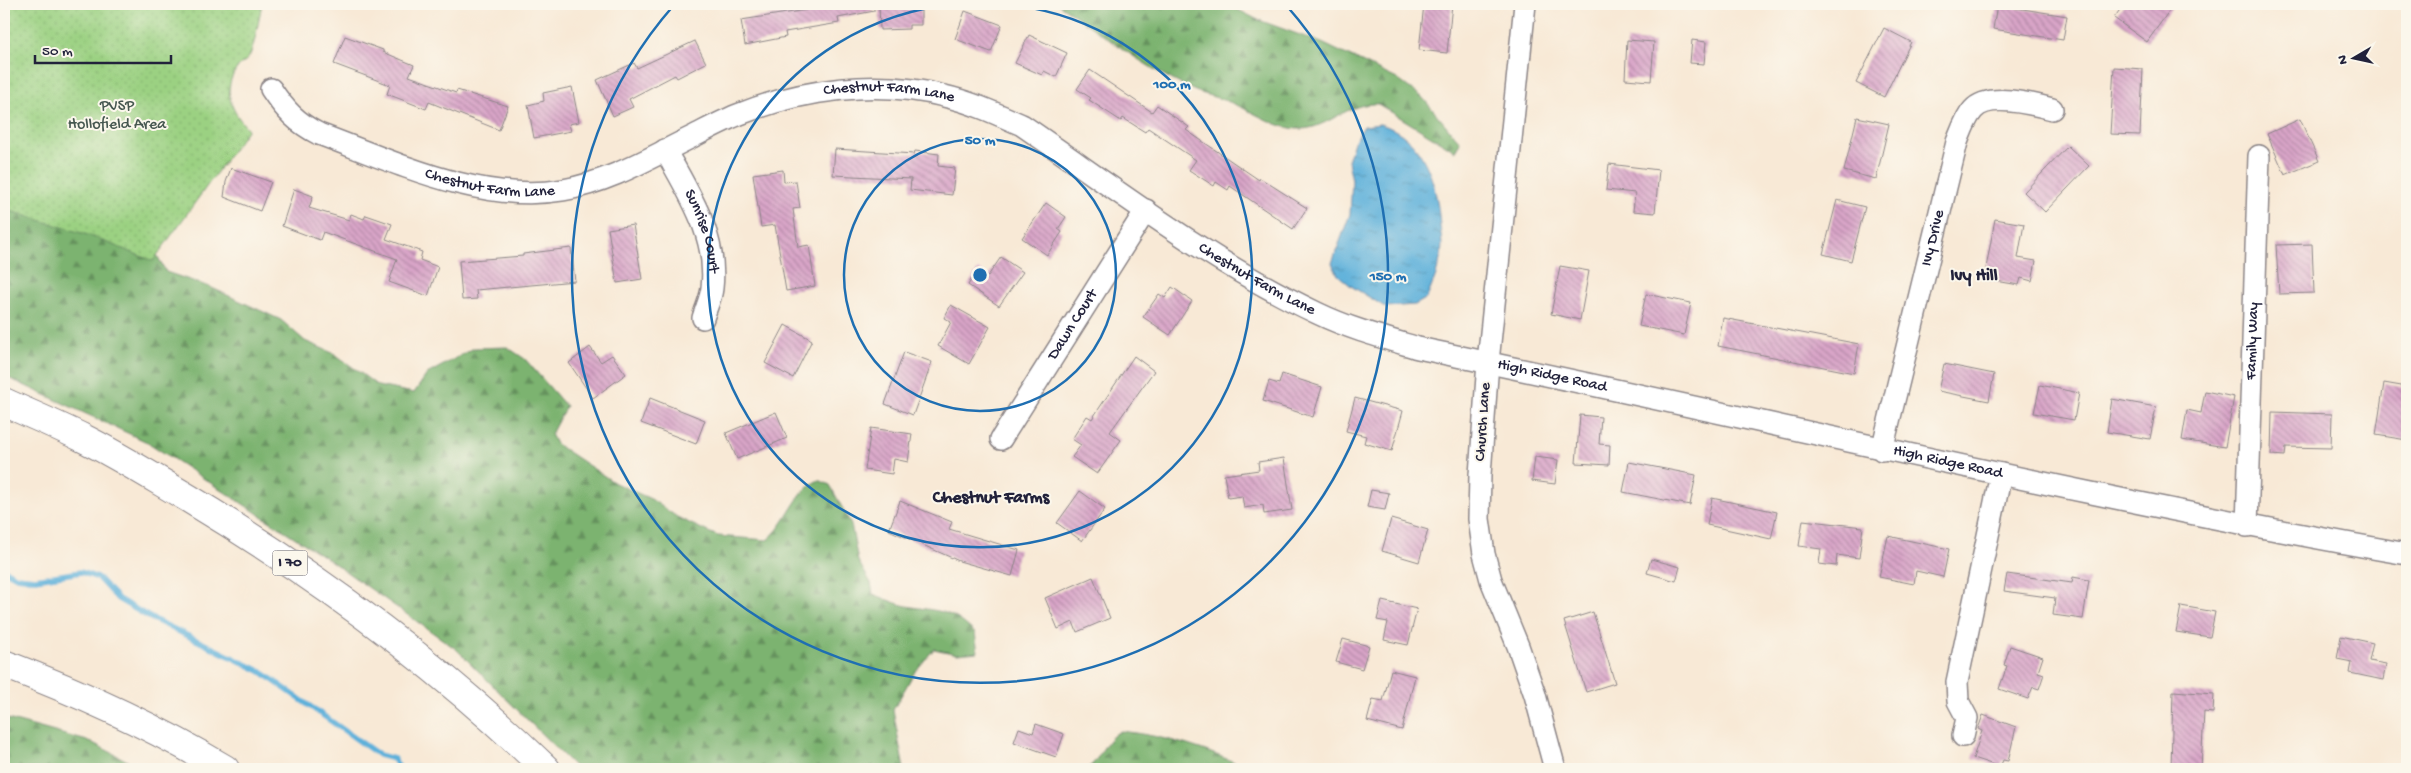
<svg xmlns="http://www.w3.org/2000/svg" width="2411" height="773" font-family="'Gochi Hand',sans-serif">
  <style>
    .forest { fill: url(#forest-firs); stroke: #4f6a56 }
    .park { fill: url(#park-dots); stroke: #5e7a5e }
    .water { fill: url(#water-ripples); stroke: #406a8a }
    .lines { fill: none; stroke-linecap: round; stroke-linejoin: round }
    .stream { stroke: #5eb1da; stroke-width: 5.5 }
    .building { fill: url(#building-back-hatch) }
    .minor-casing { stroke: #8d8688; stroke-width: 24 }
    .highway-casing { stroke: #8d8688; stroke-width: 30 }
    .minor { stroke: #fff; stroke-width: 21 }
    .highway { stroke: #fff; stroke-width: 28 }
    .ring { fill: none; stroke: #1f6fb2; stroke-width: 2.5 }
    .labels { text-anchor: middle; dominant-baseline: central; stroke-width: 4; stroke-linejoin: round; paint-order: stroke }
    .shield { fill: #fbf7ec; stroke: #636270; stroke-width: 1 }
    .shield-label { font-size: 15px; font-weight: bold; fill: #22223b }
    .street-label { font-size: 16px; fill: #22223b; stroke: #fbf7ec }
    .park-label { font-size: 16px; fill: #465750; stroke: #fbf7ec }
    .neighbourhood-label { font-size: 18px; font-weight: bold; fill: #22223b; stroke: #fbf7ec }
    .centre { fill: #1f6fb2; stroke: #fbf7ec; stroke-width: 2.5 }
    .ring-label { font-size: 15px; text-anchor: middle; font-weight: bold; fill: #1f6fb2; stroke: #fbf7ec; stroke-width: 4; stroke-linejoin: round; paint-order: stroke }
  </style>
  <defs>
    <pattern id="forest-firs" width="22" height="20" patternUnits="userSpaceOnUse" patternTransform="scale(1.25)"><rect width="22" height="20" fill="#7cb370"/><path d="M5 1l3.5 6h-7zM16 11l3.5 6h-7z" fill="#65915d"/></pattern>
    <pattern id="park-dots" width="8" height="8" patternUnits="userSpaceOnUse" patternTransform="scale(1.25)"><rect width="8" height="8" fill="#9bd182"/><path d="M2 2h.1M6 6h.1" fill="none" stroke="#85b371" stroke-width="1.8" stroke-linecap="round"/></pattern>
    <pattern id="water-ripples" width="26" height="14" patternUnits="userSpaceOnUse" patternTransform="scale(1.25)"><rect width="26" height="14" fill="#5eb1da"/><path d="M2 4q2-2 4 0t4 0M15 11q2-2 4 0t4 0" fill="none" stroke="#4d90b2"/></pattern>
    <pattern id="building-back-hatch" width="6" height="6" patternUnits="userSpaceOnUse" patternTransform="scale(1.25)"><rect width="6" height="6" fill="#d9a5c8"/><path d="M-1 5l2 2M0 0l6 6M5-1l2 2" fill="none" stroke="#b086a4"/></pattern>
  </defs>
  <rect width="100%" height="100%" fill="#fbf7ec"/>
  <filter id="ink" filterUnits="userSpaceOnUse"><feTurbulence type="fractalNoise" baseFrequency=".02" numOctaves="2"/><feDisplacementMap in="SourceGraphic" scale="10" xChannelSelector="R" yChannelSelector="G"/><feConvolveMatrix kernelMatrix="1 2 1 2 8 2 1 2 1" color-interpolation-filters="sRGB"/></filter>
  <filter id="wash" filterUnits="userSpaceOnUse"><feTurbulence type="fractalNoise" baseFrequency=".0096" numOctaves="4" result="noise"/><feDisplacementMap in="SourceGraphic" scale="20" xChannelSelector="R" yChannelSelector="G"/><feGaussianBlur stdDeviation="1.12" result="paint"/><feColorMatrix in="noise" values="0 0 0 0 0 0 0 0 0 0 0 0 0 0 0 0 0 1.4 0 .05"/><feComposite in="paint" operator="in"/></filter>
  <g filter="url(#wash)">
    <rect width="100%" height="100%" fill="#f8e9d6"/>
    <path class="forest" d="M4,4l147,240 15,28 44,15 71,33 24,21 30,13 43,32 36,7 13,-19 47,-26 33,-1 18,12 41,47 -15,28 5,10 59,39 36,16 26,18 29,14 12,5 49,4c21,-16 28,-50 52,-60l11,5 21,39 7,37 13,22 2,11c11,4 23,10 34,12 33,6 42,2 68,27l3,19 -21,2 -23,-5 -20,24 -21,37 11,59h-327l-121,-120 -128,-90 -181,-117 -143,-66z
      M1058,4h169l29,15 66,24 75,36 25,18 38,45 -5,9 -77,-47c-31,-2 -50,25 -78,25 -23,0 -44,-16 -64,-24 -14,-7 -29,-9 -43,-15 -49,-22 -91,-57 -135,-86z
      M4,718l87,24 52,27h-139z
      M1121,731c46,5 87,19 129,38h-164c16,-9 17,-31 35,-38z"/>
    <path class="park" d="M4,4h258c-3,13 -7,42 -13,53 -2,4 -8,6 -11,10 -17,22 -7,44 10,62l-95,132 -65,-26 -84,-26z"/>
    <path class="water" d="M1380,124c45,13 57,60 60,102 1,9 3,19 1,27 -2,16 -8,30 -14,45l-12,7 -30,2 -34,-21 -13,-11 -6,-12 18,-49 2,-34 -4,-19 6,-19 10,-16z"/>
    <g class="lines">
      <path class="stream" d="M4,570l13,7 18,2 46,-7 17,6 20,21 31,18 111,54 119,84 15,4 6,10"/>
    </g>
    <g id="blocks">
      <path class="building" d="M806,4h68v7l-36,7 1,5 -54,9 1,5 -41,8 -4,-25 66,-10z
        M879,4h42v21h-12v4l-29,1z
        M1424,4h28l-5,49 -28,-3z
        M2124,4h50l-27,38 -33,-24z
        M1997,5l70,11 -4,24 -70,-11z
        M965,11l37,14 -11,27 -36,-13z
        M1884,28l27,14 -27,55 -28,-14z
        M1029,35l38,18 -11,24 -12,-6 -2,4 -27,-12z
        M345,36l38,14v2l31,13 -5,11 47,17 1,-3 51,16 -9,24 -70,-28 -3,7 -39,-15 3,-9 -56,-21z
        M1627,40l27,2 -3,39 -26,-2z
        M1692,40l14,2 -2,22 -14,-1z
        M695,41l11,22 -29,15 -2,-3 -46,24 4,8 -20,9 -16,-36 37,-17 3,5z
        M2114,67l29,2 -3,66 -30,-1z
        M1090,70l62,42 5,-7 32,22 -3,3 73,50 1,-2 47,30 -14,21 -63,-43 -2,4 -12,-8 -2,4 -25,-16 7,-10 -48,-32 -3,4 -22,-14 -2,3 -32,-21 2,-2 -14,-9z
        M572,87l7,35 -10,2 2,7 -37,7 -6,-33 16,-4 -1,-8z
        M1857,117l32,7 -13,55 -32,-8z
        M2300,119l19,42 -34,14 -18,-41z
        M2068,146l21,20 -44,46 -21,-20z
        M835,149l79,5 1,-3 24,3 -1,12 17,2 -3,27 -42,-5 1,-11 -78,-4z
        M1609,164l50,6 -4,43 -22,-2 2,-18 -29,-3z
        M231,168l40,14 -11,29 -36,-14 2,-15z
        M783,170l1,12 12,-1 4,27 -7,1 5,38 11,-2 6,41 -29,5 -11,-66 -14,2 -8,-53z
        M294,189l19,7 -4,12 40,12 2,-6 13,5 2,-4 26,9 -6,15 36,13 -2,8 18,7 -10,29 -39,-14 8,-23 -74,-27 -3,8 -38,-14z
        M1837,200l28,7 -14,54 -28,-7z
        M1046,203l20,14 -8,12 4,3 -15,23 -25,-17z
        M1995,219l29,5 -6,34 18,3 -4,20 -11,-3 -2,7 -35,-6z
        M633,225l9,54 -25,4 -9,-54z
        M2312,244l2,49 -35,1 -3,-49z
        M571,248l4,33 -99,9 1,9 -15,1 -3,-39 64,-5v-2z
        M1001,257l22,15 -24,34 -31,-21 10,-16 10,7z
        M1560,266l29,5 -9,49 -29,-6z
        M1172,287l20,14 -22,34 -27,-18 16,-23 6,4z
        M1646,294l45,9 -7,32 -45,-9z
        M951,305l39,22 -21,37 -31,-18 13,-24 -7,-4z
        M1723,318l136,26 -5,29 -136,-27z
        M785,325l27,15 -19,38 -28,-15z
        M590,347l11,15 11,-7 14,19 -33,24 -24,-35z
        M904,352l28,10 -19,53 -28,-11z
        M1134,356l20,15 -44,61 11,8 -24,34 -25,-17 9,-12 -9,-6 15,-23 5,3z
        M1944,364l50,10 -5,27 -51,-10z
        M1282,374l40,13 -9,30 -50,-16 6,-20 10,3z
        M2384,383l23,4v53l-31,-5z
        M2040,385l39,8 -5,27 -40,-7z
        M2205,391l29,6 -9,50 -43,-7 5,-30 14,3z
        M650,398l55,22 -9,24 -55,-21z
        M1355,398l48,13 -11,40 -28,-8 2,-7 -20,-5z
        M2112,399l44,8 -6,32 -43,-7z
        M776,412l11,26 -50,21 -11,-26z
        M2272,412l60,2 -1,34 -45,-1 -1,9 -14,-1z
        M1580,415l21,2 -2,27 11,1 -1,20 -33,-2z
        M871,428l41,6 -4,28 -14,-3 -2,15 -27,-4z
        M1535,457l23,3 -3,24 -23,-3z
        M1284,458l8,52 -28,4 -1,-9 -19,3 -2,-12 -14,2 -4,-23 35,-5 -1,-8z
        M1629,462l67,13 -6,30 -67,-13z
        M1371,490l18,3 -4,17 -18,-3z
        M1080,491l25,18 -23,32 -25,-18z
        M1712,498l65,14 -6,27 -64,-14z
        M900,501l52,21 -3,7 70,21 -7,26 -53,-15 -70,-31z
        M1391,519l37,11 -9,32 -37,-11z
        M1803,520l60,7 -4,31 -22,-3 -1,11 -17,-2 2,-15 -22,-3z
        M1888,536l61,13 -6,28 -27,-6 -2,13 -35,-7z
        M1651,559l29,8 -4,14 -29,-8z
        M2007,574l65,9 1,-6 16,3 -6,39 -30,-4 2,-17 -51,-7z
        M1093,577l17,41 -33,14 -4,-10 -15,7 -13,-31z
        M1382,601l35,8 -9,36 -24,-5 4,-18 -11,-2z
        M2181,606l34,6 -5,25 -34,-5z
        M1593,612l22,71 -29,9 -22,-71z
        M2341,636l32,7 -4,18 17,3 -3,16 -33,-7 2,-11 -15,-3z
        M1343,639l26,7 -7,23 -26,-7z
        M2010,646l33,11 -5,15 6,2 -5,15 -6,-2 -5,12 -29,-10 8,-23 -3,-1z
        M1391,670l24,6 -13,54 -35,-9 6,-22 10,2z
        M2173,691l41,3 -1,19 -9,-1 -3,57h-30z
        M1983,715l33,12 -8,34 -5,-1 -3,7 -27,-9 9,-27 -4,-2z
        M1036,724l28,10 -8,23 -42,-15 5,-14 14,5z"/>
    </g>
  </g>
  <g filter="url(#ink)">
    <use href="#blocks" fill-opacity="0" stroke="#8d8688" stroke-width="1"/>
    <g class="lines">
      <defs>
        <g id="minor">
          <path d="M1525,4l-37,358 -8,113 -1,44 5,35 7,26 27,66 17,49 20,74"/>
          <path id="s1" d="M271,89c14,21 26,34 48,45 76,28 162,70 244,56 47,-8 88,-33 129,-53 16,-8 32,-17 48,-23 63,-25 138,-35 204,-18 27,6 53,18 78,29 95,65 191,139 295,188 33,16 67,25 101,35 330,68 657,148 989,206"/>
          <path id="s2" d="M665,150c24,44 53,86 47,138 -1,10 -6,20 -9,30"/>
          <path id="s3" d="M1001,439l145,-229"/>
          <path id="s4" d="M1882,450l75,-308c4,-10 8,-23 16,-32 15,-18 60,-6 79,-1"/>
          <path id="s5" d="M2247,526l12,-370"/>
          <path d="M1963,736l4,-18 -9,-17 -1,-19 44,-208"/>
        </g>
        <path id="highway" d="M4,402c26,12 53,23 79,36 36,18 71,40 105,60 128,77 251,167 358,271
          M4,664c76,29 151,63 221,105"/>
      </defs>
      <use href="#minor" class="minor-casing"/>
      <use href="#highway" class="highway-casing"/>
      <use href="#minor" class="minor"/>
      <use href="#highway" class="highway"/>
    </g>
  </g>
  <g class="ring">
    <circle cx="980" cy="275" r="136"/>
    <path d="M1001 4A272 272 0 1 1 959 4"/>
    <path d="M1286 5A408 408 0 1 1 674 5"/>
  </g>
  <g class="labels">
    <rect class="shield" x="272.5" y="550.5" width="35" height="25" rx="4"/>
    <g class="shield-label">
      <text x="290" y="563">I 70</text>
    </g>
    <g class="street-label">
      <text stroke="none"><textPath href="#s1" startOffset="666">Chestnut Farm Lane</textPath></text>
      <text stroke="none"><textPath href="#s1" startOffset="246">Chestnut Farm Lane</textPath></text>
      <text stroke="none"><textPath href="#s2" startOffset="90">Sunrise Court</textPath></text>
      <text stroke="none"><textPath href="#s4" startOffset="218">Ivy Drive</textPath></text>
      <text stroke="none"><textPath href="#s1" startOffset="1086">Chestnut Farm Lane</textPath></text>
      <text stroke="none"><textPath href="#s3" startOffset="135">Dawn Court</textPath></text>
      <text stroke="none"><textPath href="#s5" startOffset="185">Family Way</textPath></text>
      <text stroke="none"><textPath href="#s1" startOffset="1399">High Ridge Road</textPath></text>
      <text transform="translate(1484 422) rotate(-86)">Church Lane</text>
      <text stroke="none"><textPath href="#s1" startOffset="1804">High Ridge Road</textPath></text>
    </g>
    <g class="park-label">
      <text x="117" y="107">PVSP<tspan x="117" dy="18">Hollofield Area</tspan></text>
    </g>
    <g class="neighbourhood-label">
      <text x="1974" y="276">Ivy Hill</text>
      <text x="991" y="498">Chestnut Farms</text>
    </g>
  </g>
  <circle cx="980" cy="275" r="8" class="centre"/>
  <g class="ring-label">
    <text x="1172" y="88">100 m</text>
    <text x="980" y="144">50 m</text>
    <text x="1388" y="280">150 m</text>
  </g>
  <rect width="2411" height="773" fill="none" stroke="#fbf7ec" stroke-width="20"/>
  <g transform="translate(2354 58) rotate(261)" stroke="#fbf7ec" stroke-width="4" paint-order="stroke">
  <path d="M0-4L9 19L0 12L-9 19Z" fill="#22223b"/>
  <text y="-8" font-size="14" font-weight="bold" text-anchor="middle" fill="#22223b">N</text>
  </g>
  <path d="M35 55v8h136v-8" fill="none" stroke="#22223b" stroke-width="2.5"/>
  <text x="42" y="55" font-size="15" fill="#22223b" stroke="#fbf7ec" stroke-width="4" paint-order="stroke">50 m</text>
</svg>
